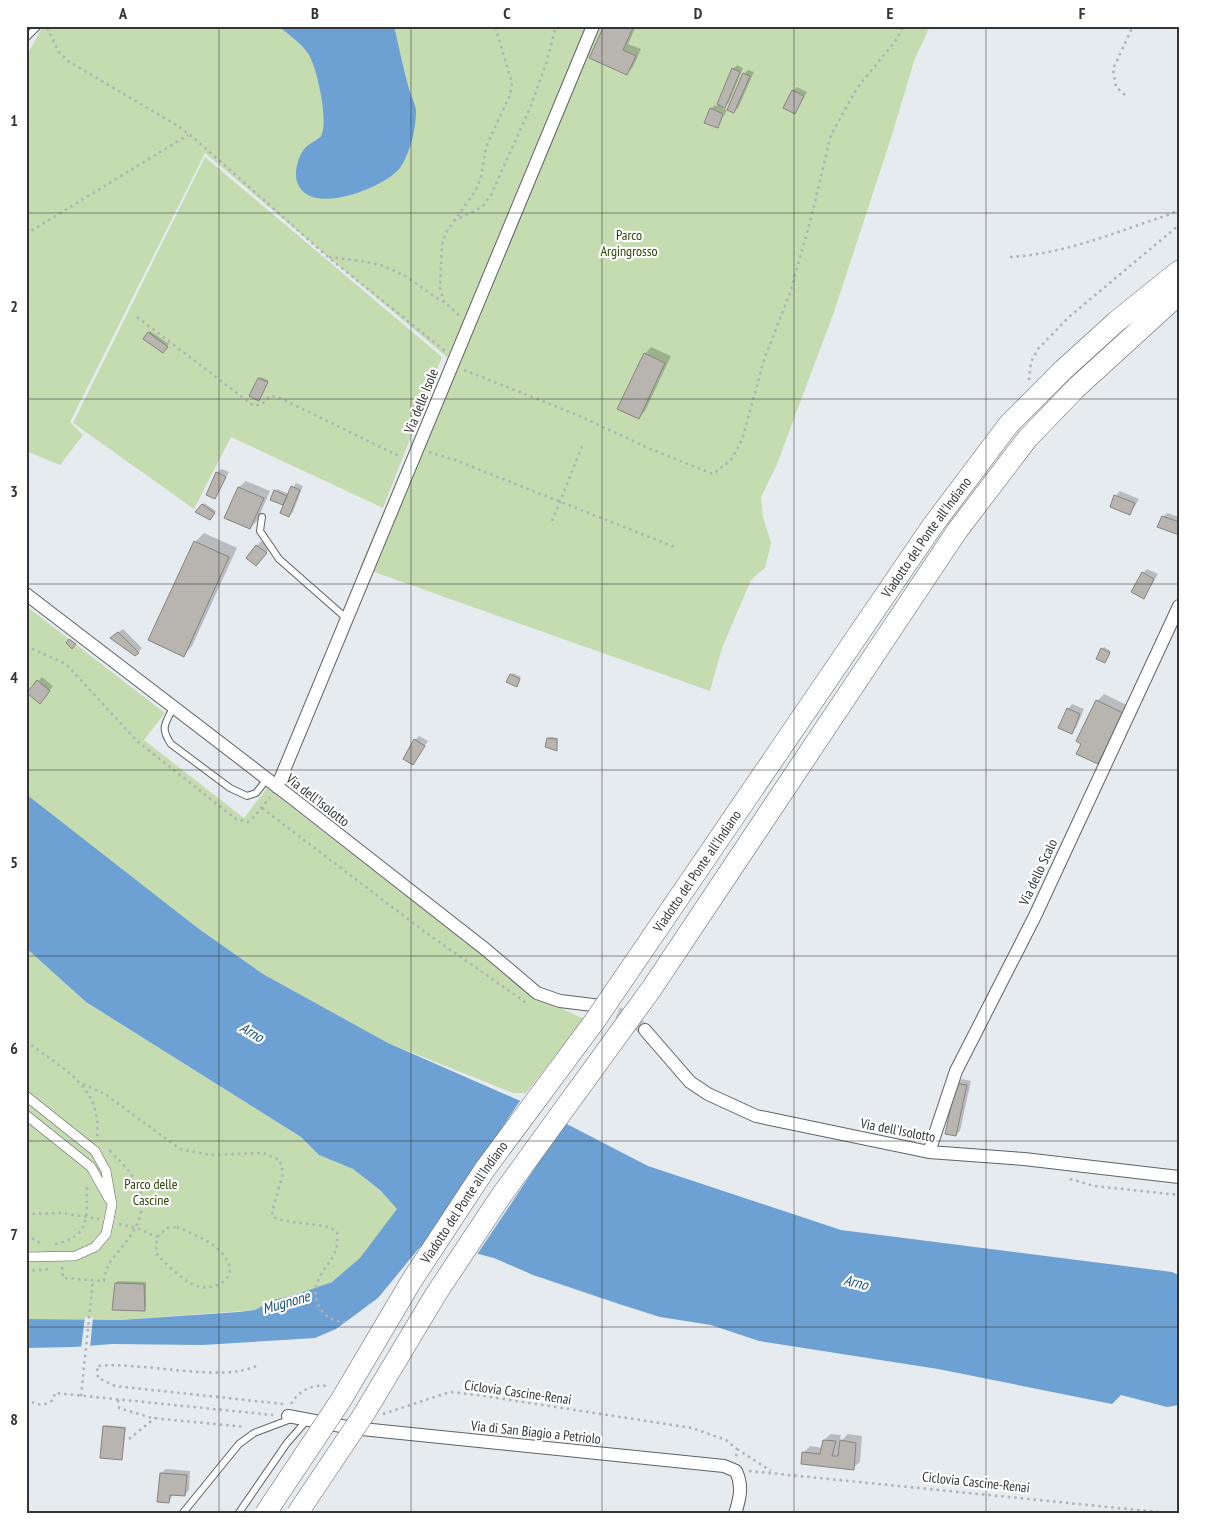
<svg xmlns="http://www.w3.org/2000/svg" width="1205" height="1540" font-family="'PT Sans Narrow',sans-serif">
  <style>
    .green { fill: #c5dcb1 }
    .water { fill: #6ea1d3 }
    .pier { fill: #e6ebef }
    .shadow { fill: #0003 }
    .building { fill: #b8b5b0; stroke: #87847f }
    .lines { fill: none; stroke-linecap: round; stroke-linejoin: round }
    .minor-tunnel { stroke: #c2c6ca; stroke-width: 12; stroke-dasharray: 12 6; stroke-linecap: butt }
    .service-casing { stroke: #5e6266; stroke-width: 8 }
    .pedestrian-casing { stroke: #5e6266; stroke-width: 10 }
    .minor-casing { stroke: #5e6266; stroke-width: 14 }
    .trunk-casing { stroke: #5e6266; stroke-width: 22 }
    .path { stroke: #afb2b6; stroke-width: 2.5; stroke-dasharray: 2.5 4; stroke-linecap: butt }
    .service { stroke: #fff; stroke-width: 6 }
    .pedestrian { stroke: #fff; stroke-width: 9 }
    .minor { stroke: #fff; stroke-width: 12 }
    .trunk { stroke: #fff; stroke-width: 21 }
    .trunk-bridge-casing { stroke: #5e6266; stroke-width: 22; stroke-linecap: butt }
    .trunk-bridge { stroke: #fff; stroke-width: 21 }
    .grid { fill: none; stroke: #333436; stroke-width: 1; stroke-opacity: 0.55 }
    .labels { text-anchor: middle; dominant-baseline: central; stroke-width: 4.5; stroke-linejoin: round; paint-order: stroke }
    .park-label { font-size: 14px; fill: #2a4600; stroke: #fff }
    .street-label { font-size: 14px; fill: #333436; stroke: #fff }
    .water-label { font-size: 15px; font-style: italic; fill: #1b5181; stroke: #fff }
    .neatline { fill: none; stroke: #333436; stroke-width: 2 }
    .grid-label { font-size: 16px; text-anchor: middle; font-weight: bold; fill: #333436 }
  </style>
  <rect width="100%" height="100%" fill="#e6ebef"/>
  <path class="green" d="M43,26h887l-16,35 -23,77 -57,174 -57,152 -16,33 2,20 8,26 -6,25 -14,12 -29,68 -12,43 -350,-124 88,-209 -243,-205 -135,269 13,13 -23,30 -34,-14v-394z
    M205,157l237,200 -59,151 -152,-71 -37,72 -121,-86z
    M26,606l139,107 -21,27 100,78 23,-30 268,208 49,23 -58,74h-13l-125,-50 -125,-69 -64,-45 -173,-135z
    M26,948l60,54 215,135 18,18 34,14 27,21 17,19c-15,23 -41,62 -66,73 -25,11 -52,15 -76,28l-134,10 -95,-1z"/>
  <path class="water" d="M279,26h115c5,21 9,42 15,63 2,7 6,14 7,21 0,11 -2,24 -5,34 -3,8 -6,17 -11,24 -16,20 -91,50 -103,14 -3,-10 1,-27 9,-35 4,-4 12,-7 15,-11 8,-14 -4,-68 -12,-81 -6,-11 -21,-20 -30,-29z
    M26,794l173,135 64,45 125,69 144,63 116,60 193,64 331,42 7,3v130l-12,2 -46,-12 -9,9 -174,-35 -179,-28 -48,-16 -51,-8 -41,-13 -86,-29 -39,-17 -54,-14 -20,3 -42,51 -42,31 -21,9 -113,7 -90,-1 -38,3 -48,1v-29l95,1 118,-8 16,-2 18,-10 19,-4 40,-14 28,-24 37,-49 -17,-19 -27,-21 -34,-14 -18,-18 -215,-135 -60,-54z"/>
  <path class="pier" d="M522,1098l28,15 7,22 -81,121 -36,-10 -23,8z
    M85,1317h8l-3,31 -9,1z"/>
  <path class="shadow" d="M605,26h31l-8,18 13,5 -8,18 -6,6z
    M737,65l6,3 -14,34 -6,6 4,2 -10,17 -6,-18 4,-4 2,1 16,-37z
    M748,70l6,2 -16,36 -5,4 11,-38z
    M797,87l10,5 -12,21 -2,-22z
    M150,331l19,13 -5,6 -15,-17z
    M651,347l20,9 -26,55 -6,6 6,-63z
    M260,377l8,3 -9,19v-21z
    M221,469l8,3 -14,26 2,-25z
    M246,481l24,10 -13,30 -7,7 -24,-11 13,-30z
    M296,483l7,3 -10,26 -4,4 -2,-16 -4,4 -7,-13 1,-2 12,5z
    M1120,491l19,8 -9,15 -14,-18z
    M204,503l12,8 -5,6 -14,-6z
    M1167,513l12,4v17l-16,-17z
    M204,533l33,15 -45,98 -8,9 11,-113z
    M261,541l9,7 -10,13 -13,-3z
    M1147,569l11,5 -14,23 -1,-24z
    M123,629l19,19 -4,4 -22,-18z
    M1104,647l7,4 -5,9 -4,-11z
    M513,673l8,4 -4,8 -6,-10z
    M42,677l11,9 -9,12 -16,-5z
    M1104,694l25,12 -25,50 -6,7 -1,-62z
    M1072,704l12,5 -8,19 -4,5 -4,-24z
    M419,736l9,5 -15,22 2,-23z
    M550,737l8,1 -1,11 -9,-10z
    M962,1079l9,2 -11,50 -4,4 2,-52z
    M118,1281l28,1v26l-2,1 -28,-26z
    M106,1425l20,2 -4,32 -18,-32z
    M831,1434l10,1 -2,8 9,-9 14,2 -2,26 -7,6 -50,-15 7,-7 13,2 1,-8z
    M166,1469l24,2 -1,19 -5,5 -11,-1 -4,8 -8,-29z"/>
  <path class="building" d="M604,26h30l-11,24 13,6 -9,19 -38,-17z
    M732,68l8,4 -15,36 -8,-4z
    M743,73l7,3 -16,37 -7,-3z
    M792,90l12,6 -9,18 -12,-6z
    M710,108l13,6 -5,14 -14,-5z
    M148,332l20,15 -5,6 -20,-14z
    M644,353l21,10 -26,56 -22,-10z
    M258,378l10,4 -9,19 -10,-5z
    M216,472l10,5 -11,22 -9,-4z
    M291,486l9,4 -11,27 -9,-4z
    M238,487l26,11 -14,31 -26,-11z
    M274,490l13,6 -4,9 -13,-5z
    M1114,495l21,8 -5,12 -20,-8z
    M202,504l13,9 -5,7 -15,-8z
    M1162,516l17,6v13l-22,-8z
    M194,541l35,16 -45,100 -36,-17z
    M256,545l11,8 -11,13 -10,-8z
    M1142,572l12,7 -10,20 -13,-7z
    M118,632l21,21 -4,3 -25,-18z
    M69,639l7,5 -4,5 -6,-6z
    M1101,648l9,5 -5,10 -9,-4z
    M510,674l10,5 -3,8 -11,-5z
    M37,680l13,11 -10,13 -13,-11z
    M1096,700l27,13 -25,51 -22,-10 5,-10 -5,-3z
    M1067,708l13,6 -8,20 -14,-6z
    M547,738l10,1v12l-12,-4z
    M414,739l11,7 -12,19 -10,-6z
    M956,1083l11,2 -11,51 -11,-2z
    M115,1283l29,1 1,27 -33,-1z
    M103,1426l22,2 -3,32 -22,-2z
    M823,1440l13,1 -4,15h6l2,-16 16,3 -2,27 -53,-6 1,-12 18,2z
    M160,1473l27,2 -2,21 -15,-1 -1,8 -12,-1z"/>
  <g class="lines">
    <path class="minor-tunnel" d="M601,1006l27,11 17,13"/>
    <defs>
      <path id="service" d="M26,38l12,-12
        M262,517l-2,14 19,28 67,59
        M173,708c-8,16 -13,20 -2,36l59,44 17,8 9,-3 11,-14
        M182,1514l57,-70 15,-11 37,-14
        M238,1514l49,-71 21,-24"/>
      <path id="pedestrian" d="M26,1096l69,55 11,20 6,34 -6,29 -11,13 -20,9 -49,1
        M26,1115l65,52 18,32"/>
      <path id="minor" d="M26,594l266,204 193,151 52,44 23,8 41,5
        M277,787l316,-761
        M645,1030l45,52 18,12 48,22 173,36 95,7 155,18
        M929,1152l27,-81 79,-155 144,-310
        M288,1416l64,12 372,38 12,5c7,15 4,27 -1,43"/>
      <path id="trunk" d="M1062,371l55,-50 62,-50
        M1077,387l102,-93"/>
    </defs>
    <use href="#service" class="service-casing"/>
    <use href="#pedestrian" class="pedestrian-casing"/>
    <use href="#minor" class="minor-casing"/>
    <use href="#trunk" class="trunk-casing"/>
    <path class="path" d="M47,28l12,24 9,9 110,65 17,13 133,118 117,94
      M1125,95l-9,-8 -3,-18 20,-43
      M454,221l28,-14 9,-12 39,-87 16,-44 10,-38
      M26,234l162,-99
      M329,257c23,3 47,4 68,15 17,8 30,21 47,30
      M1010,257c56,-3 108,-26 161,-43l8,-5
      M459,315l-15,-13 -4,-14 2,-43 3,-11 31,-44 5,-13 5,-30 24,-52 2,-12 -3,-10 -14,-47
      M137,317l117,89 8,-2 8,-8 8,1 123,60
      M464,370l111,44 73,34 65,26 18,-14 11,-20 22,-80 26,-67 20,-71 21,-87 26,-47 40,-49 6,-13
      M1029,380l2,-18 7,-13 31,-32 110,-92
      M429,452l26,8 222,88
      M552,521l31,-77
      M26,646l40,18 71,77 99,78 12,3 6,-5 16,-20
      M262,808l163,124 103,72
      M26,1041c36,28 77,45 71,97
      M83,1084l22,10 75,55 30,6 53,-2 17,7 3,14 -11,37 1,6c19,9 51,4 64,15 3,26 -11,29 -19,49 -8,19 5,41 27,41
      M1070,1179l24,7 85,9
      M26,1214l36,-1 37,6
      M119,1224l18,4 20,9
      M177,1227c16,7 38,15 48,30 15,20 -9,35 -28,29 -11,-3 -34,-24 -41,-33l1,-16 10,-9z
      M26,1236l12,5 3,5
      M55,1244c37,-8 31,-28 32,-59
      M62,1267l1,11 41,3c1,-15 8,-21 17,-33 34,-40 24,-64 -12,-98
      M26,1271l24,-2
      M256,1366c-35,17 -115,-5 -159,0l1,12 17,8 168,18
      M81,1396l12,-116
      M26,1399c11,6 17,8 27,1l2,-7 218,22
      M118,1400l1,8 33,10 94,9
      M291,1404c8,-14 22,-20 38,-18
      M383,1414l67,-22 28,3 214,33 34,12 11,9 -1,10
      M129,1439l26,-21
      M737,1449l34,22
      M749,1471l429,43"/>
    <use href="#service" class="service"/>
    <use href="#pedestrian" class="pedestrian"/>
    <use href="#minor" class="minor"/>
    <use href="#trunk" class="trunk"/>
    <defs>
      <g id="trunk-bridge">
        <path id="s1" d="M265,1514l76,-114 71,-120 73,-111 109,-147 339,-497 76,-101 53,-53"/>
        <path d="M297,1514l67,-100 72,-120 65,-98 151,-208 305,-457 70,-92 50,-52"/>
      </g>
    </defs>
    <use href="#trunk-bridge" class="trunk-bridge-casing"/>
    <use href="#trunk-bridge" class="trunk-bridge"/>
  </g>
  <path class="grid" d="M219,26v1488M411,26v1488M602,26v1488M794,26v1488M986,26v1488M26,213h1153M26,399h1153M26,584h1153M26,770h1153M26,956h1153M26,1141h1153M26,1327h1153"/>
  <g class="labels">
    <g class="park-label">
      <text x="629" y="235">Parco<tspan x="629" dy="16">Argingrosso</tspan></text>
      <text x="151" y="1184">Parco delle<tspan x="151" dy="16">Cascine</tspan></text>
    </g>
    <g class="street-label">
      <text transform="translate(421 401) rotate(-68)">Via delle Isole</text>
      <text stroke="none"><textPath href="#s1" startOffset="1180">Viadotto del Ponte all'Indiano</textPath></text>
      <text transform="translate(318 800) rotate(38)">Via dell'Isolotto</text>
      <text stroke="none"><textPath href="#s1" startOffset="775">Viadotto del Ponte all'Indiano</textPath></text>
      <text transform="translate(1038 872) rotate(-65)">Via dello Scalo</text>
      <text transform="translate(898 1130) rotate(11)">Via dell'Isolotto</text>
      <text stroke="none"><textPath href="#s1" startOffset="370">Viadotto del Ponte all'Indiano</textPath></text>
      <text transform="translate(518 1392) rotate(8)">Ciclovia Cascine-Renai</text>
      <text transform="translate(536 1432) rotate(6)">Via di San Biagio a Petriolo</text>
      <text transform="translate(976 1482) rotate(6)">Ciclovia Cascine-Renai</text>
    </g>
    <g class="water-label">
      <text transform="translate(252 1032) rotate(31)">Arno</text>
      <text transform="translate(856 1282) rotate(14)">Arno</text>
      <text transform="translate(286 1302) rotate(-16)">Mugnone</text>
    </g>
  </g>
  <rect width="1205" height="1540" fill="none" stroke="#ffffff" stroke-width="55"/>
  <rect x="28" y="28" width="1150" height="1484" class="neatline"/>
  <g class="grid-label">
    <text x="123" y="19">A</text>
    <text x="315" y="19">B</text>
    <text x="507" y="19">C</text>
    <text x="698" y="19">D</text>
    <text x="890" y="19">E</text>
    <text x="1082" y="19">F</text>
    <text x="14" y="126">1</text>
    <text x="14" y="312">2</text>
    <text x="14" y="497">3</text>
    <text x="14" y="683">4</text>
    <text x="14" y="868">5</text>
    <text x="14" y="1054">6</text>
    <text x="14" y="1240">7</text>
    <text x="14" y="1425">8</text>
  </g>
</svg>
